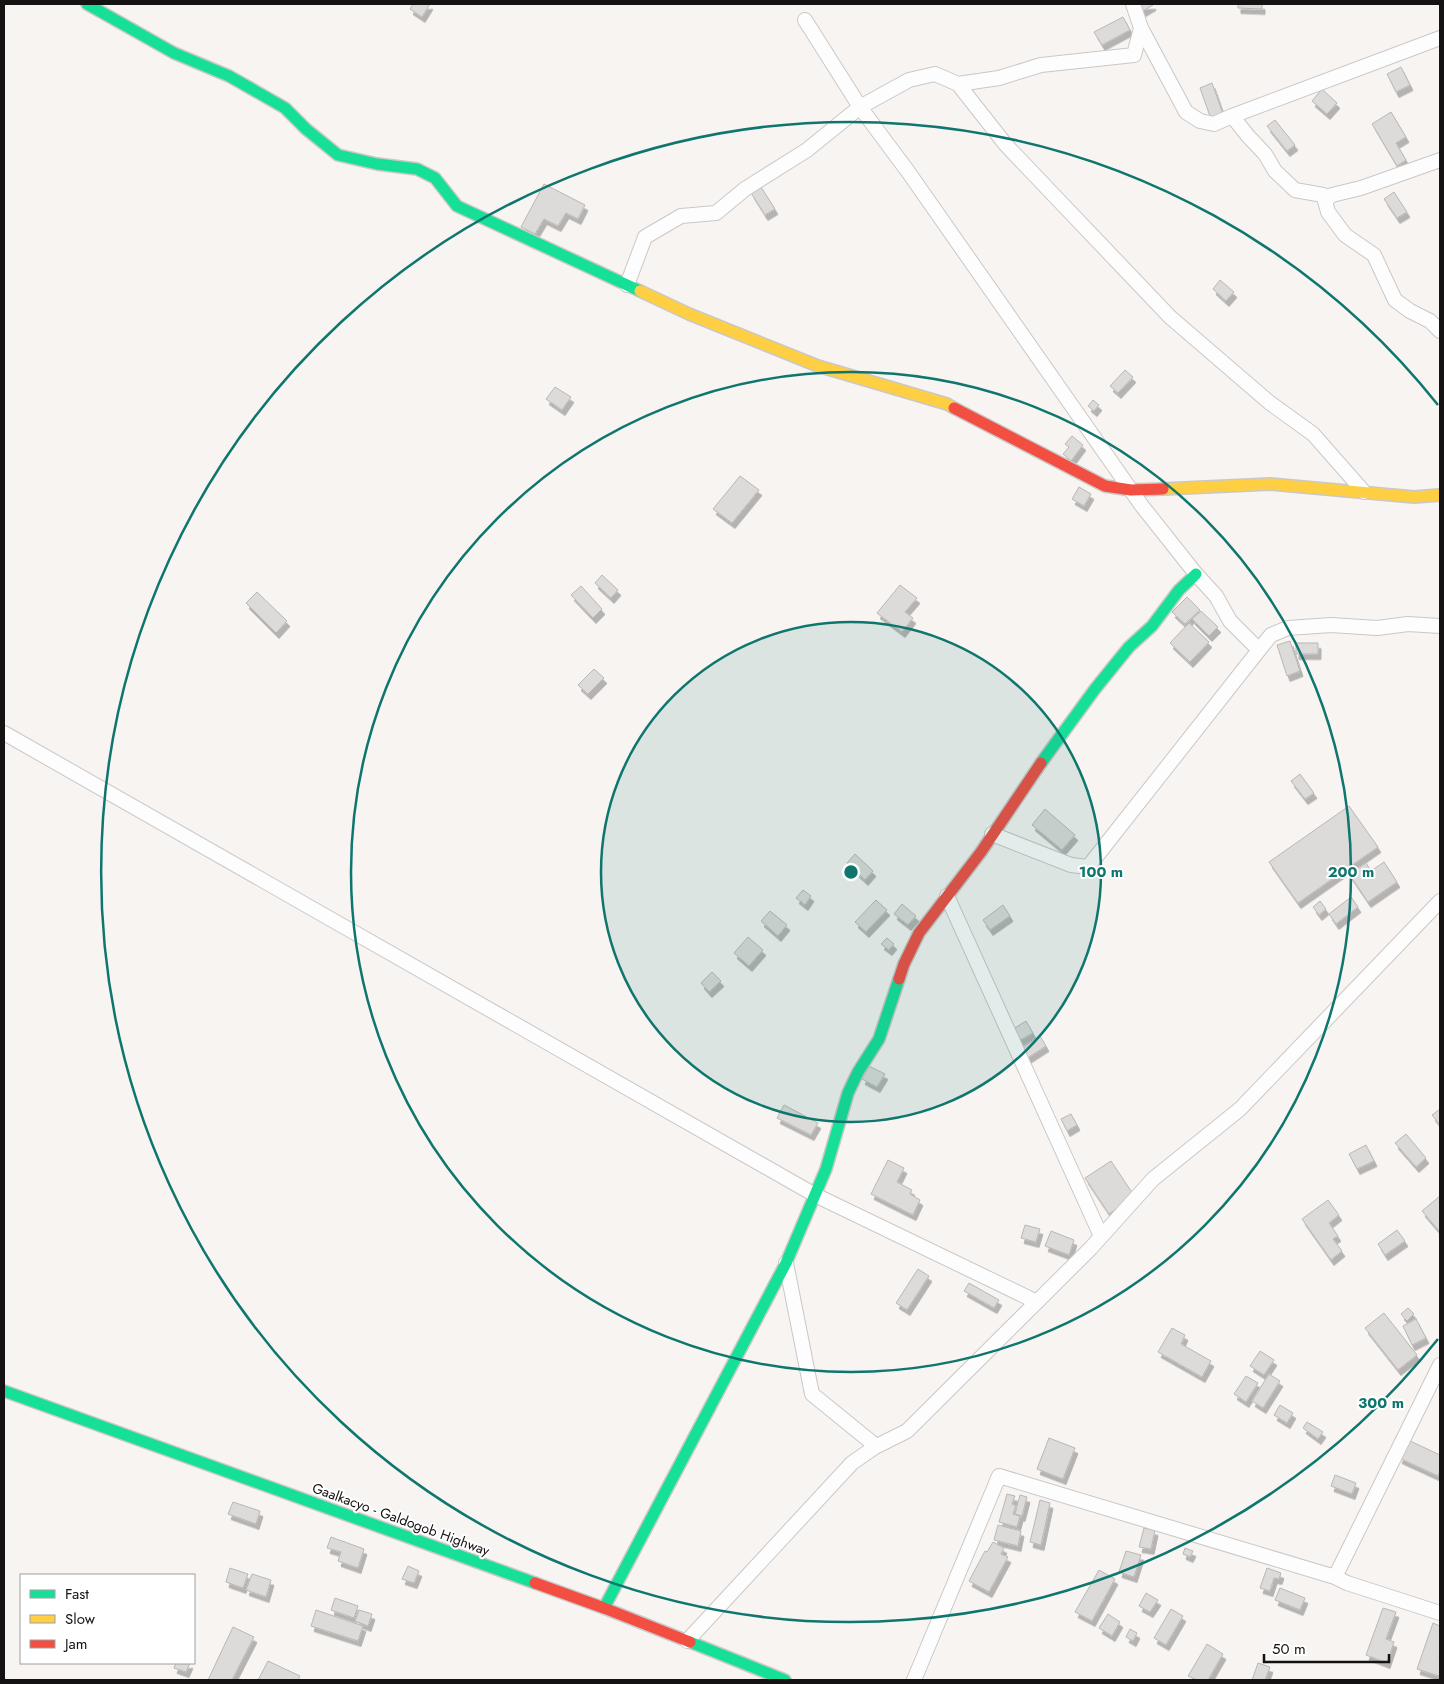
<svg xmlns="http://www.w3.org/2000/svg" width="1444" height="1684" font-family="Jost,sans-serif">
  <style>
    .building { fill: #dddbd9; stroke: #b9b7b6; filter: url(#shadow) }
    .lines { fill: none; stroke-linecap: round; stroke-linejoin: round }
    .street-casing { stroke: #cac8c7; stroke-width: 16 }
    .fast-casing { stroke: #cac8c7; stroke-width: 14 }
    .slow-casing { stroke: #cac8c7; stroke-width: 14 }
    .jam-casing { stroke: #cac8c7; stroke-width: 14 }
    .street { stroke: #fefdfd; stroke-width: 14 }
    .fast { stroke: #16e098; stroke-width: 11 }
    .slow { stroke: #ffcf43; stroke-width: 11 }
    .jam { stroke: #f24e42; stroke-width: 11 }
    .ring { fill: none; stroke: #0f766e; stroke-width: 2.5 }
    .labels { text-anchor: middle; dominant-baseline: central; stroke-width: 4; stroke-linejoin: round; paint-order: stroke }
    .street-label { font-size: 14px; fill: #141212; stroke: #fff }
    .centre { fill: #0f766e; stroke: #fff; stroke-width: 2.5 }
    .ring-label { font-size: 15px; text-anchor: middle; font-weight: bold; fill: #0f766e; stroke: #fff; stroke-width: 4; stroke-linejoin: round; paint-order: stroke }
  </style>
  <defs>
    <filter id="shadow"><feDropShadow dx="3" dy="5.5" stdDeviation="0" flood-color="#0004"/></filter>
  </defs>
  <rect width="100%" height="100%" fill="#f7f4f2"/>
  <path class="building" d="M413,4h17l-8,13 -12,-8z
    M1139,4h14v1l-10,6z
    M1238,4h24v5l-24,-1z
    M1123,17l7,13 -28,15 -8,-13z
    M1401,67l9,18 -14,7 -9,-18z
    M1212,83l11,31 -12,5 -11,-31z
    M1322,89l15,14 -10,11 -15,-13z
    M1391,112l15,25 -10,6 10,17 -9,6 -25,-42z
    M1275,120l20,25 -8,6 -20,-25z
    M544,184l41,21 -7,14 -12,-6 -8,13 -14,-7 -9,15 -14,-7z
    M761,187l14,22 -10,6 -14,-22z
    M1394,192l13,20 -10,6 -13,-19z
    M1220,280l14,12 -8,9 -13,-12z
    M1125,370l8,7 -15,16 -8,-7z
    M555,387l16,10 -9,13 -16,-11z
    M1093,400l6,5 -5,6 -6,-5z
    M1072,436l11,9 -12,16 -8,-7 6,-7 -4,-3z
    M740,476l19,14 -27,33 -19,-14z
    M1079,487l12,7 -7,12 -12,-7z
    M602,575l16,15 -7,8 -16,-15z
    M900,585l17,13 -12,14 8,6 -11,14 -25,-19z
    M581,586l21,23 -9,9 -22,-23z
    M257,592l30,29 -11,12 -30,-30z
    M1187,597l13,13 -15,14 -13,-12z
    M1201,611l17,16 -9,9 -17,-17z
    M1189,623l20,19 -19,20 -20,-19z
    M1290,641l10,30 -13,5 -10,-31z
    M1296,643h22v11h-22z
    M594,669l10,9 -16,16 -10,-9z
    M1300,774l14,19 -9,6 -14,-18z
    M1349,806l29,41 -80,56 -29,-41z
    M1045,809l30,26 -13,15 -30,-25z
    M855,854l18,17 -8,9 -18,-17z
    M1384,862l13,20 -29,20 -19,-28 17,-11 5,8z
    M803,890l8,6 -6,9 -9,-7z
    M1351,897l7,10 -22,17 -7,-10z
    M876,900l11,10 -21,22 -11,-10z
    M1320,901l6,8 -7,6 -6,-8z
    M902,904l14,12 -8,9 -14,-11z
    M1003,905l7,11 -20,14 -7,-10z
    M770,911l17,14 -9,11 -17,-15z
    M748,937l15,13 -14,16 -15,-13z
    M887,938l7,6 -5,6 -8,-6z
    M712,972l9,9 -12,11 -8,-9z
    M1026,1021l7,12 -16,9 -7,-11z
    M1040,1036l6,10 -20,13 -6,-10z
    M869,1066l16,8 -8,13 -15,-8z
    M784,1105l34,18 -7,12 -34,-17z
    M1440,1109v16l-8,-10z
    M1071,1114l6,11 -10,6 -6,-12z
    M1406,1134l20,24 -10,9 -21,-24z
    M1366,1145l8,16 -17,8 -8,-15z
    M888,1160l16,8 -7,14 15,8 -2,4 10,6 -7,15 -42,-21z
    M1111,1161l24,36 -26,17 -24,-36z
    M1440,1196v36l-18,-21z
    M1328,1200l11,15 -10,8 9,13 -5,3 9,12 -11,9 -29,-41z
    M1025,1225l15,4 -4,13 -15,-4z
    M1397,1230l8,11 -20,14 -7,-11z
    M1051,1231l23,9 -5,15 -24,-9z
    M918,1269l11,7 -22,34 -11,-7z
    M969,1283l30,17 -5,8 -30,-17z
    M1408,1308l6,6 -7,7 -6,-7z
    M1384,1313l33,42 -19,15 -33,-42z
    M1416,1319l10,19 -14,7 -9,-19z
    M1172,1328l13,7 -4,9 30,17 -9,16 -44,-25z
    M1260,1351l14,9 -10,15 -14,-9z
    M1269,1374l11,7 -17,27 -11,-7z
    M1246,1376l12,7 -12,19 -12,-8z
    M1280,1405l13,8 -6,10 -13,-8z
    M1307,1422l16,10 -5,7 -15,-11z
    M1049,1438l26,10 -12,31 -26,-10z
    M1408,1440l32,15v17l-2,4 -39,-18z
    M1335,1475l21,8 -4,11 -21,-8z
    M1007,1494l8,2 -3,8 4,2 -3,8 7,2 -3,11 -18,-5z
    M1020,1495l7,2 -5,19 -7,-2z
    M1040,1500l10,3 -9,42 -11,-3z
    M233,1502l27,9 -4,13 -28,-10z
    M998,1525l23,6 -3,15 -24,-6z
    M1144,1528l11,2 -4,19 -12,-2z
    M331,1537l33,12 -6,19 -20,-7 3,-9 -14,-4z
    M993,1542l11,6 -3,6 7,3 -19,35 -20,-11 16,-30 2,1z
    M1185,1548l8,3 -3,6 -7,-3z
    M1126,1551l15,4 -7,22 -15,-5z
    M408,1566l11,5 -5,12 -12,-4z
    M230,1568l18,6 -5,14 -17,-6z
    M1267,1568l14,5 -2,6 -5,-1 -4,13 -10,-3z
    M1099,1570l16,9 -23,42 -17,-9z
    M252,1574l19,6 -5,17 -20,-7z
    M1280,1588l25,10 -5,12 -25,-10z
    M1146,1593l12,7 -8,12 -11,-6z
    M335,1598l23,8 -4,12 -23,-8z
    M1383,1608l13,4 -10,27 8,3 -7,21 -21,-8z
    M1171,1609l12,7 -17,29 -12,-7z
    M316,1610l47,16 -5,15 -47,-15z
    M359,1610l13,4 -4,12 -13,-5z
    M1108,1614l12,8 -8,14 -13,-8z
    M1433,1623l7,3v26l-1,5 1,1v15l-1,3 -22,-7z
    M233,1627l21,10 -22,43h-24z
    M1130,1629l7,4 -4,8 -7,-4z
    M1207,1644l16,10 -15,26h-11l-9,-4z
    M268,1661l32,15 -2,4h-40z
    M176,1663h14l-4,9 -12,-4z
    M1258,1663l12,4 -5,13h-13z"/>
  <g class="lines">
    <defs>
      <path id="street" d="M1133,4l8,24
        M805,20l55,87 49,66 233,333 54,68 20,22 14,25 29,29 12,-15 17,-7 43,-3 46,3 31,-4 32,2
        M958,84l41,-6 42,-13 93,-10 7,-27 45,84 14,9 14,3 18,-8
        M1440,160l-79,28 -29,7 -7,6 3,11 17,23 29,20 21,45 15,11 20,10 10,10
        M1325,201l-2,-6 -28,-5 -20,-19 -10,-17 -17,-18 -16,-20 208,-78
        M627,285l18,-48 36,-21 35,-3 29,-24 62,-39 53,-43 49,-27 26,-6 23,10 48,61 164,172 100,86 43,31 51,58
        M4,733l811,462 222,107
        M992,834l79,31 17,2 171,-217
        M947,896l154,340
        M786,1263l26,131 64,52
        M1335,1577l105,-212
        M687,1641l165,-178 23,-16 32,-16 184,-183 62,-69 87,-70 200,-208
        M914,1680l85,-204 336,101 12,6 93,30"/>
      <path id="fast" d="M87,4l87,49 55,23 56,32 21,21 32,26 39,9 40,5 18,9 22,28 183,85
        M1041,763l54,-74 34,-42 23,-21 27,-36 17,-16
        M4,1391l531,192
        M604,1608l182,-345 40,-94 22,-76 10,-21 21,-33 20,-60
        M690,1642l95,38"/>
      <path id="slow" d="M640,291l49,23 129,52 129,38 7,4
        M1163,489l107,-5 144,13 26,-2"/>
      <path id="jam" d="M954,408l151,78 26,4 32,-1
        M899,979l5,-15 15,-31 62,-81 60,-89
        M535,1583l69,25 86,34"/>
    </defs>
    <use href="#street" class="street-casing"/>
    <use href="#fast" class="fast-casing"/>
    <use href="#slow" class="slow-casing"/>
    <use href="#jam" class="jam-casing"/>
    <use href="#street" class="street"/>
    <use href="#fast" class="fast"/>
    <use href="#slow" class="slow"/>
    <use href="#jam" class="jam"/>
  </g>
  <circle cx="851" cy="872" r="250" fill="#0f766e" fill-opacity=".12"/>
  <g class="ring">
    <circle cx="851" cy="872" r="250"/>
    <circle cx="851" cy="872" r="500"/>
    <path d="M1438 1339A750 750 0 1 1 1438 405"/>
  </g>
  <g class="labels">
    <g class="street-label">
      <text transform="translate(401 1519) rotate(20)">Gaalkacyo - Galdogob Highway</text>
    </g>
  </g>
  <circle cx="851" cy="872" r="8" class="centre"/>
  <g class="ring-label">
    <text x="1101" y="877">100 m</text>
    <text x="1351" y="877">200 m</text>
    <text x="1381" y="1408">300 m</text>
  </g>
  <rect width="1444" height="1684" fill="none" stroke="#141212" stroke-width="10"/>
  <rect x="20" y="1574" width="175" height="90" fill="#ffffff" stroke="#a1a0a0"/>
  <rect x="30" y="1590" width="25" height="8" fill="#16e098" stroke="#a1a0a0"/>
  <text x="65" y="1599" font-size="15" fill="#141212">Fast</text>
  <rect x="30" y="1615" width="25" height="8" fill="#ffcf43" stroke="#a1a0a0"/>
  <text x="65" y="1624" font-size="15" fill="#141212">Slow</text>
  <rect x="30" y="1640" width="25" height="8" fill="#f24e42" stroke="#a1a0a0"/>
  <text x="65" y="1649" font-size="15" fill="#141212">Jam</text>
  <path d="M1264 1654v8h125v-8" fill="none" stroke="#141212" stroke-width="2.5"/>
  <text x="1272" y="1654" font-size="15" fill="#141212" stroke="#ffffff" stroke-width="4" paint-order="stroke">50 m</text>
</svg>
